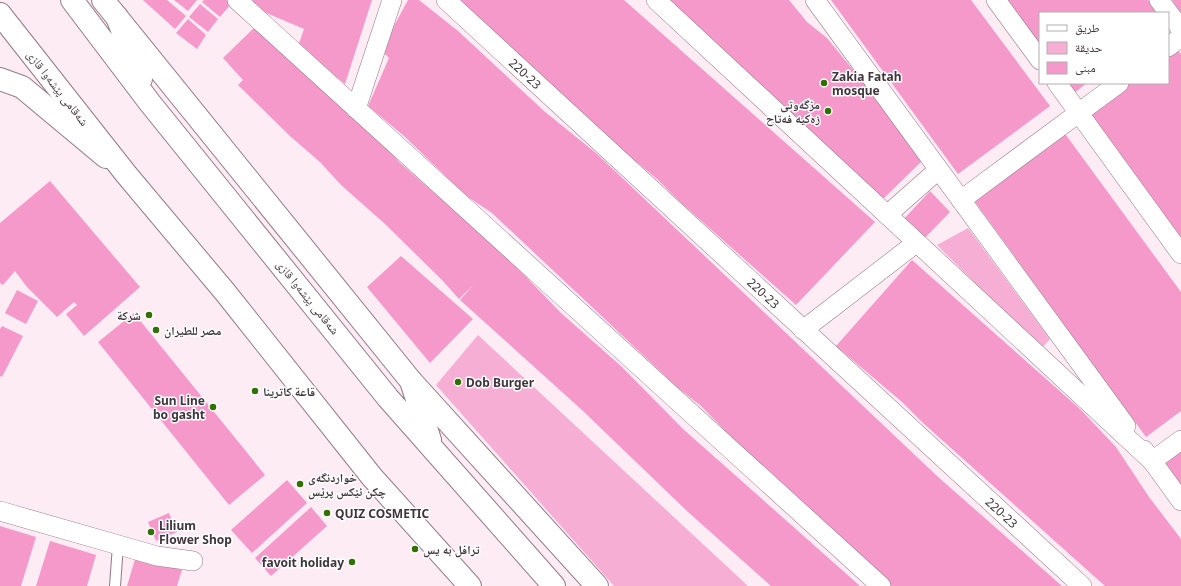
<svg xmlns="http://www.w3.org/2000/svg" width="1181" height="586" font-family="'Noto Sans','Noto Naskh Arabic',sans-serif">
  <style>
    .green { fill: #f7aed4 }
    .building { fill: #f599cb }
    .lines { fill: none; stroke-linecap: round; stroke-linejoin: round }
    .lane-casing { stroke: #937986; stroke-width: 12 }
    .street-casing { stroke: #937986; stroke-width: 20 }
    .secondary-casing { stroke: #937986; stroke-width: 24 }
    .highway-casing { stroke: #937986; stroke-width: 24 }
    .lane { stroke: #fff; stroke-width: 10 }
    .street { stroke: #fff; stroke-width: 19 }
    .secondary { stroke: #fff; stroke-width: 22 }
    .highway { stroke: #fff; stroke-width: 22 }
    .poi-dot { fill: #317003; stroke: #fff; stroke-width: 1.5 }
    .labels { text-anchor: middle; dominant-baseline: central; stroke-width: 3; stroke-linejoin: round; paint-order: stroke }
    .street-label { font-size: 12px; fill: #40353b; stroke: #fff }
    .poi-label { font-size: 12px; font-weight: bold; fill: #40353b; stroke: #fff; text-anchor: start }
  </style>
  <rect width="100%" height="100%" fill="#feecf5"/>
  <path class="green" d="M968,228l82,111 -9,10 -104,-104z
    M478,335l270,251h-134l-178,-201z"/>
  <path class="building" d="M143,0h24l19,16 -11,13z
    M174,0h23l-9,11z
    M204,0h23l4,4 -11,13 -18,-15z
    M253,0h119l-27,84 -47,-38 6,-17 -52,-22z
    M408,0h11l39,31 86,80 52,42 341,323 125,110h-171l-149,-138 -41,-42 -24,-19 -185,-174 -27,-18 -61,-59 -36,-30 21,-48 -6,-6 11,-26z
    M454,0h170l251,222 -79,83 -117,-104 -21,-21 -45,-38z
    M663,0h126l18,22 20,16 98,120 -46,45z
    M831,0h140l79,106 -92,68z
    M1005,0h143l9,13h-117v34z
    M1172,0h9v15z
    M200,4l18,15 -10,13 -19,-15z
    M188,19l18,16 -9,14 -21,-16z
    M258,24l122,117 20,22 102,89 59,61 61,54 61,62 177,157h-89l-83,-74 -105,-101 -123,-111 14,-16 -15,15 -17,-19 -57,-56 -44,-39 -21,-23 -29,-25 -53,-52 5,-5 -20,-22z
    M1176,48l5,6v192l-95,-131 43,-32h39v-29z
    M1067,83h20l-13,10z
    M1063,131l118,161v119l-35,26 -173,-238z
    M50,181l90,106 -56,49 -18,-22 11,-9 -3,-3 -17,15 -30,-30 -12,-16 -12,14 -3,-2v-60z
    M930,191l20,21 -29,30 -20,-20z
    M401,256l72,63 -43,44 -63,-76z
    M912,260l168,149 36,38 33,50 32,42v47h-76l-182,-163 -21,-21 -66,-56z
    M17,290l21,11 -12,23 -21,-11z
    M134,313l131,162 -36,30 -131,-163z
    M2,326l21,10 -21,41 -2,-1v-47z
    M1181,449v39l-19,-25z
    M287,480l20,23 -55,50 -21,-23z
    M311,507l16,19 -56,50 -16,-18z
    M169,513l8,19 -21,9 -8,-19z
    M0,526l36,11 -15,49h-21z
    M50,541l46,14 -9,31h-51z
    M136,556l46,14 -5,16h-50z"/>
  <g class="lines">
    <defs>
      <path id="lane" d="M115,586l3,-41"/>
      <g id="street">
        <path d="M237,0l644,586"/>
        <path id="s1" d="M446,0l636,586"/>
        <path d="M656,0l496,461 29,-21"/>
        <path d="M815,0l311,426"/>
        <path d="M996,0l44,60"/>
        <path d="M1159,0l22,29"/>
        <path d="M1168,47l13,-10"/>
        <path d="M1057,83l124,171"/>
        <path d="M356,109l36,-109"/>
        <path d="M961,200l158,-117"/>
        <path d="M887,215l51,-45"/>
        <path d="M803,330l113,-87"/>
        <path d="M1144,450l37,51"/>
        <path d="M0,511l157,45 36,5"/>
      </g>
      <path id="secondary" d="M103,0l308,381 186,205
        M0,79l22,8 84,70"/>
      <path id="highway" d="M72,0l78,103 238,295 166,188
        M0,14l126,160 99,118 147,185 98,109
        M117,17l24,62
        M411,381l19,59"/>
    </defs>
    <use href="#lane" class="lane-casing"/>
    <use href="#street" class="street-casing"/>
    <use href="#secondary" class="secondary-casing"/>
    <use href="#highway" class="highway-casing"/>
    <use href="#lane" class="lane"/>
    <use href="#street" class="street"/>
    <use href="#secondary" class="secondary"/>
    <use href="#highway" class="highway"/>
  </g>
  <g class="poi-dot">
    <circle cx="824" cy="83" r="4"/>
    <circle cx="828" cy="111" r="4"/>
    <circle cx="149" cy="315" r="4"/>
    <circle cx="156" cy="330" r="4"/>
    <circle cx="458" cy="382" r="4"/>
    <circle cx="255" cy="391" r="4"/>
    <circle cx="213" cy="407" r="4"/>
    <circle cx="300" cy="484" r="4"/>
    <circle cx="327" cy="513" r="4"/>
    <circle cx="151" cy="532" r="4"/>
    <circle cx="415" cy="549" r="4"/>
    <circle cx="352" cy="562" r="4"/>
  </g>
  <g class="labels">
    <g class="street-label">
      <text stroke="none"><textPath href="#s1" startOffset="108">220-23</textPath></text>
      <text transform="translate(58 88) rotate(52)">شەقامی پێشەوا قازی</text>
      <text stroke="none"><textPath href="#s1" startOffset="432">220-23</textPath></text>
      <text transform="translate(308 297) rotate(51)">شەقامی پێشەوا قازی</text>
      <text stroke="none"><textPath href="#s1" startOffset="756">220-23</textPath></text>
    </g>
    <g class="poi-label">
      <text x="832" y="76">Zakia Fatah<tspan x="832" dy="14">mosque</tspan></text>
      <text x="820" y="104" text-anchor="end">مزگەوتی<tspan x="820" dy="14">زەکیە فەتاح</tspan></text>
      <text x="141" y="315" text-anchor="end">شرکة</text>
      <text x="164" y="330">مصر للطیران</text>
      <text x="466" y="382">Dob Burger</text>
      <text x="263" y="391">قاعة كاترينا</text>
      <text x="205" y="400" text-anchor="end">Sun Line<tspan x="205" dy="14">bo gasht</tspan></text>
      <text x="308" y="477">خواردنگەی<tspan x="308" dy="14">چکن ئێکس پرێس</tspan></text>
      <text x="335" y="513">QUIZ COSMETIC</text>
      <text x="159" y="525">Lilium<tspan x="159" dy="14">Flower Shop</tspan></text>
      <text x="423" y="549">ترافل به يس</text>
      <text x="344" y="562" text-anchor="end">favoit holiday</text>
    </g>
  </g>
  <rect x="1039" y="12" width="130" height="72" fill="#ffffff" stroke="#b3aeb1"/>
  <rect x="1047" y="25" width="20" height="6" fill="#ffffff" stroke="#b3aeb1"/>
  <text x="1075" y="32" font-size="12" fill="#40353b">طريق</text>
  <rect x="1047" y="42" width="20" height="12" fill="#f7aed4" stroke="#b3aeb1"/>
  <text x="1075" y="52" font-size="12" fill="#40353b">حديقة</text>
  <rect x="1047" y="62" width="20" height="12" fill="#f599cb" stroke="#b3aeb1"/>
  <text x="1075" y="72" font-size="12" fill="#40353b">مبنى</text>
</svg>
